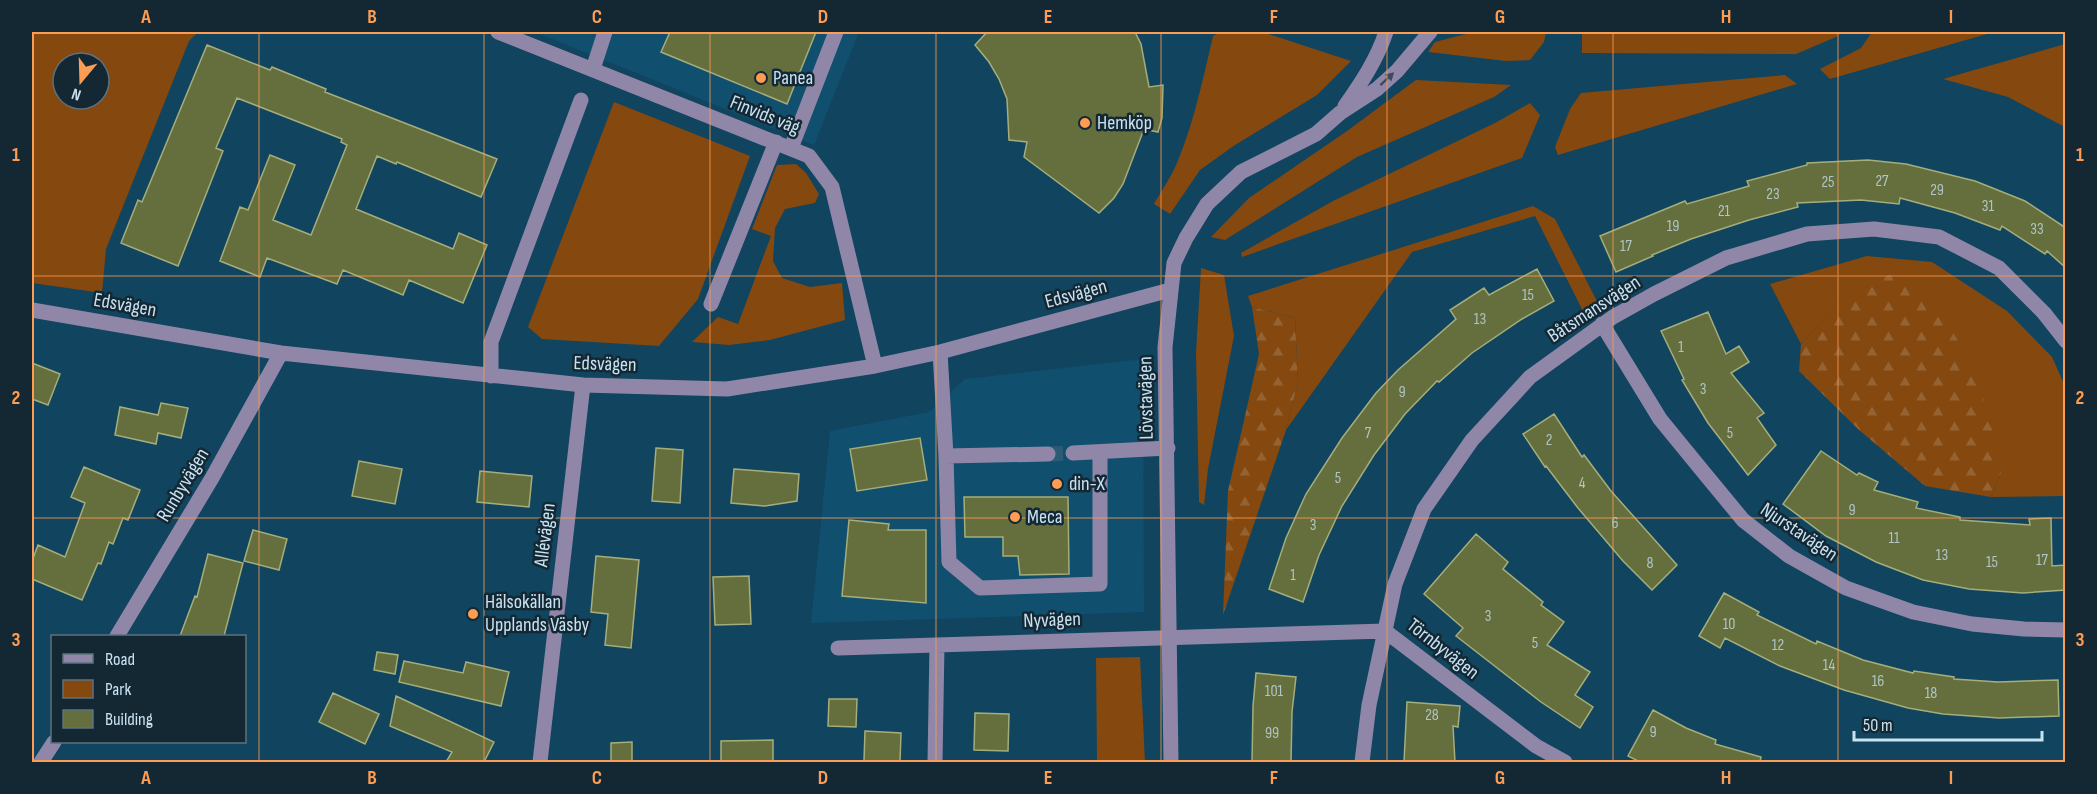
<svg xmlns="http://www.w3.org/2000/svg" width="2097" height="794" font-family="'Sofia Sans Condensed',sans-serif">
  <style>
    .built { fill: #114f6f }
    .green { fill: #85480f; fill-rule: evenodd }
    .forest { fill: url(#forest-firs) }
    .building { fill: #656e3d; stroke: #a5ae7b; stroke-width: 1.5 }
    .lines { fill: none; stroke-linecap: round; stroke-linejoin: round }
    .minor-tunnel { stroke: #2c5c75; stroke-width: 15; stroke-dasharray: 15 8; stroke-linecap: butt }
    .minor { stroke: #9087a8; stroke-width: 15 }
    .oneway { fill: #3f495d }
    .grid { fill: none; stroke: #fc9d53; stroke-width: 1.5; stroke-opacity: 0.55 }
    .poi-dot { fill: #fc9d53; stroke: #142834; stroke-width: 2 }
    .labels { text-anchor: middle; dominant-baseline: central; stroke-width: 5; stroke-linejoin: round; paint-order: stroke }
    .number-label { font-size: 16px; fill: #b0c5c5 }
    .poi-label { font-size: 20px; fill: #c9e2f2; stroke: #142834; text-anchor: start }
    .street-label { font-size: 20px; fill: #c9e2f2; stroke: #142834 }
    .neatline { fill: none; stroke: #fc9d53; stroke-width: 2 }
    .grid-label { font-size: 20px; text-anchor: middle; font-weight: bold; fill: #fc9d53 }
  </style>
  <defs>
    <pattern id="forest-firs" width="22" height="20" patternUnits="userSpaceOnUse" patternTransform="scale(1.5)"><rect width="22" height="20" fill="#85480f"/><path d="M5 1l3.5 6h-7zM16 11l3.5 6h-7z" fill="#956232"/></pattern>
  </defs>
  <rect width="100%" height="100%" fill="#10445f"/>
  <path class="built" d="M535,32h324l-45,113z
    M1143,359l1,253 -333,11 19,-192 99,-19 36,-33z"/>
  <path class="green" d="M32,32h166l-9,9 -83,208 -4,44 -70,-10zM63,63h36v36h-36z
    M1221,32h41l89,29 -34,34 -82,50 -35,25 -30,44 -16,-10c8,-14 17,-27 23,-41 17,-41 26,-84 36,-127z
    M1474,32h72l-2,10 -14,18 -24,1 -78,-9 7,-10z
    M1582,32h260l-6,5 -40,17 -214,-1z
    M1872,32h122l-164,47 -10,-10 41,-21z
    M2065,44v83l-57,-30 -65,-18z
    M1785,75l12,9 -239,71 -3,-8 15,-38 11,-16z
    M1416,80l95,5 -17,12 -137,60 -132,83 -14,-3 38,-39 98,-67z
    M614,102l136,54 -52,143 -39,47 -117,-7 -14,-12z
    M1530,103l10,12 -18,43 -280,99 -1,-4 92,-52 164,-79z
    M796,164l10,9 13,21 -4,9 -30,6 -10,19 -2,33 9,17 28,9 32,-4 3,37 -75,20 -41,5 -37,-3 26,-25 20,7 33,-88 -19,-7 25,-64z
    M1533,206l22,13 48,94 -15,8 -53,-105 -123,36 -126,178 12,-48 -3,-64 -43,-11 -4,-11z
    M1867,256l65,6 75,49 45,46 13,29v110l-74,1 12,-29 -151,-177 -51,53 -31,-60z
    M1201,268l23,7 10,61 -26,133 -4,36 -5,-3 -3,-149z
    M1140,657l5,105h-48l-1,-104z"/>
  <path class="forest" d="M1894,273l45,36 36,60 28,99 -12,29 -66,-11 -67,-57 -59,-58 2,-27 50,-53z
    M1252,307l43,11 3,64 -12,48 -63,185 5,-124 31,-137z"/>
  <path class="building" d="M670,32h146l-29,72 -126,-52z
    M987,32h148l6,12 8,43 14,-2 -1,33 -4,14 -14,-3 -21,55 -9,14 -15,15 -75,-56 3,-15 -18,-2 -2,-41 -8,-20 -10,-17 -14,-17z
    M207,45l63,25 2,-3 54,22 -1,3 172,67 -16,38 -84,-35 -1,2 -19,-8 -21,53 97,40 6,-16 28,12 -24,58 -54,-23 -6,15 -60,-25 -6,14 -70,-26 -7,19 -40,-16 20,-54 8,3 22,-55 25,10 -22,55 38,15 36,-90 -6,-3 1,-3 -105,-41 -21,50 7,3 -45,115 -57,-23 17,-43 4,2z
    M1868,160l38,4 69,17 50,20 41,27v40l-19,-17 -2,3 -43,-28 -2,4 -45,-17 -55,-15 -1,6 -38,-4 -64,3 1,4 -49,13 -58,19 -39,16 1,1 -37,16 -16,-36 85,-35 2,3 62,-18 -2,-5 60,-16v-2z
    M1537,269l17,32 -32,18 -50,34 -33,29 -2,-1 -32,33 -31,41 -32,51 -23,49 -16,47 -34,-13 17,-51 20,-44 36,-56 34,-45 22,-23 58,-51 -6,-9 34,-22 5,7z
    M1708,312l18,42 13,-8 10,16 -18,11 33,40 -7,5 19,27 -28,30 -40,-52 -26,-43 2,-1 -23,-48z
    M32,363l28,11 -12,31 -16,-6z
    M161,403l27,5 -7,30 -23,-5 -2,11 -41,-9 5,-28 38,8z
    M1554,414l28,43 2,-2 27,36 66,74 -25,25 -29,-29 -45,-53 -32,-42 -1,1 -22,-33z
    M920,438l7,42 -70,11 -7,-42z
    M656,448l27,2 -3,53 -28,-2z
    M1821,451l36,24 2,-2 19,9 -4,8 44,12 -2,6 44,9v3l70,5 -1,-6 22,-1 1,48 14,-1v25l-43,3 -54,-4 -46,-9 -47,-18 -50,-26 -43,-32z
    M359,461l43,8 -7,35 -43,-8z
    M84,467l56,23 -12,30 -5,-2 -10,26 -4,-2 -8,22 -3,-1 -16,37 -50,-21v-18l6,-16 27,12 20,-54 -14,-6z
    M734,469l65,5 -2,27 -32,5 -34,-3z
    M480,471l52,5 -3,31 -52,-5z
    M964,497h104l1,77 -49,1 -2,-19h-15v-19h-38z
    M849,520l40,4 -1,6h38v73l-84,-7z
    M253,530l34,9 -8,31 -35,-9z
    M1476,534l32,28 -5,7 40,33 -2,3 23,17 -17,23 43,27 -15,23 18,12 -13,21 -39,-26 -85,-66 7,-8 -39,-34z
    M208,554l35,9 -19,73h-44l15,-40 2,1z
    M596,556l43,4 -8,88 -26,-3 3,-31 -17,-2z
    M749,576l2,48 -36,1 -2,-48z
    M1724,593l35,19 -2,3 59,29 1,-3 46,19 50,13 1,-2 40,6v2l44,3 60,-2 1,36 -60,2 -56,-4 -35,-6 -64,-18 -64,-24 -55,-28 -5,10 -21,-12z
    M377,652l21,3 -3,19 -21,-4z
    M404,661l59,12 3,-11 43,10 -8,34 -102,-24z
    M1256,673l40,4 -4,35 -1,50h-39l1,-56z
    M333,693l46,21 -14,30 -46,-22z
    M396,696l98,46 -10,20h-38l6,-10 -62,-26z
    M829,699h28l-1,28 -28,-1z
    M1407,702l53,4 -2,21 -5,-1 2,36h-51z
    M1653,710l33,18 30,12 -1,4 46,13 -1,5h-120l-12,-6z
    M975,713l34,1 -1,37 -34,-1z
    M865,731l36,2 -1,29 -36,-1z
    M773,740v22h-52v-21z
    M632,742v20h-21v-19z"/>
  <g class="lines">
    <path class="minor-tunnel" d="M1048,454l25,-1"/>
    <path class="minor" d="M498,32l311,124 23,31 43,179
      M593,69l12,-37
      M1345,106c17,-24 32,-47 41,-74
      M791,148l45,-116
      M711,304l65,-162
      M32,310l249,43 302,32 144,4 148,-23 65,-14 230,-62
      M1602,324l58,95 45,55 38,46 46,36 57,32 67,24 59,12 52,5 42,1
      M940,352l6,104 102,-2
      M491,376v-34l90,-242
      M1073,453l95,-5
      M946,456l3,106 31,26 120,-4v-131
      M117,636l95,-158 69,-125
      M838,648l547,-17 151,115 29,16
      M41,762l13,-20
      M540,762l43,-377
      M935,762l2,-117
      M1171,762l-6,-415 9,-84 12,-25 21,-34 34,-32 75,-38 24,-21 37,-24 20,-18 33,-39
      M1362,762l7,-57 26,-121 29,-75 48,-69 58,-63 83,-60 41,-23 72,-36 81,-24 67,-5 65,8 60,31 45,45 22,28"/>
  </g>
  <defs><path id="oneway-solid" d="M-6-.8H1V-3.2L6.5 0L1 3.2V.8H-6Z" transform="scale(1.5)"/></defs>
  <use class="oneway" href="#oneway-solid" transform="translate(1387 79) rotate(-43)"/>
  <path class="grid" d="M259,32v730M484,32v730M710,32v730M936,32v730M1161,32v730M1387,32v730M1613,32v730M1838,32v730M32,276h2034M32,518h2034"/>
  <g class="poi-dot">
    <circle cx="761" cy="78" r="6"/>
    <circle cx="1085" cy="123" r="6"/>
    <circle cx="1057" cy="484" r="6"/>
    <circle cx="1015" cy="517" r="6"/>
    <circle cx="473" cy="614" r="6"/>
  </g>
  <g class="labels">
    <g class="number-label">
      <text x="1882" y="181">27</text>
      <text x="1828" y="182">25</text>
      <text x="1937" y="190">29</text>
      <text x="1773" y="194">23</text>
      <text x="1988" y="206">31</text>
      <text x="1724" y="211">21</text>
      <text x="1673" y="226">19</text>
      <text x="2037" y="229">33</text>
      <text x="1626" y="246">17</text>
      <text x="1528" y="295">15</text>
      <text x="1480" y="319">13</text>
      <text x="1681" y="347">1</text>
      <text x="1703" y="389">3</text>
      <text x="1402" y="392">9</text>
      <text x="1368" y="433">7</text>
      <text x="1730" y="433">5</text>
      <text x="1549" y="440">2</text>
      <text x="1338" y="478">5</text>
      <text x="1582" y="483">4</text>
      <text x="1852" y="510">9</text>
      <text x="1615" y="523">6</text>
      <text x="1313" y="525">3</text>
      <text x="1894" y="538">11</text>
      <text x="1942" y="555">13</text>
      <text x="2042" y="560">17</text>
      <text x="1992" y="562">15</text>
      <text x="1650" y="563">8</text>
      <text x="1293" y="575">1</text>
      <text x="1488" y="616">3</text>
      <text x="1729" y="624">10</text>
      <text x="1535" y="643">5</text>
      <text x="1778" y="645">12</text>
      <text x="1829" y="665">14</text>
      <text x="1878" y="681">16</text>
      <text x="1274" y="691">101</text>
      <text x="1931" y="693">18</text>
      <text x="1432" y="715">28</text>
      <text x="1653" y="732">9</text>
      <text x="1272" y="733">99</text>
    </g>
    <g class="poi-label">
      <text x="773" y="78">Panea</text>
      <text x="1097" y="123">Hemköp</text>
      <text x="1069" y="484">din-X</text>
      <text x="1027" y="517">Meca</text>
      <text x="485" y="602">Hälsokällan<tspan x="485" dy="23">Upplands Väsby</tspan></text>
    </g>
    <g class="street-label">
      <text transform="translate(765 115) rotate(22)">Finvids väg</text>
      <text transform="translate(1076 294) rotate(-15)">Edsvägen</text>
      <text transform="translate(125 305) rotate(10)">Edsvägen</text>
      <text transform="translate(1594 309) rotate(-33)">Båtsmansvägen</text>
      <text transform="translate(605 364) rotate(2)">Edsvägen</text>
      <text transform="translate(1146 398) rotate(-91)">Lövstavägen</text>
      <text transform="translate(183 485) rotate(-59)">Runbyvägen</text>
      <text transform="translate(1799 532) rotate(34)">Njurstavägen</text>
      <text transform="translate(545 535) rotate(-83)">Allévägen</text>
      <text transform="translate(1052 620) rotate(-2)">Nyvägen</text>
      <text transform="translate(1443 649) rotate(38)">Törnbyvägen</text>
    </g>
  </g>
  <rect width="2097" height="794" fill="none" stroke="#142834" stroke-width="66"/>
  <rect x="51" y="635" width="195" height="108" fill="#142834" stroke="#5c7280" stroke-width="1.5"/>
  <rect x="63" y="654" width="30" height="9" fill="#9087a8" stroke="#5c7280" stroke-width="1.5"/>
  <text x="105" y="665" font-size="18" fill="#c9e2f2">Road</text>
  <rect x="63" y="680" width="30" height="18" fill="#85480f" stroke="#5c7280" stroke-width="1.5"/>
  <text x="105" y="695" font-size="18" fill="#c9e2f2">Park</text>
  <rect x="63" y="710" width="30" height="18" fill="#656e3d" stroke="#5c7280" stroke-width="1.5"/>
  <text x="105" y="725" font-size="18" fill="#c9e2f2">Building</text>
  <g transform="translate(81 81) rotate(199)"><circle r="28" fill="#142834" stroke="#5c7280" stroke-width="1.5"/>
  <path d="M0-4.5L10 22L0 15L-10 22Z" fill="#fc9d53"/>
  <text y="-9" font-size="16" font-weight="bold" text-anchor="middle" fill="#c9e2f2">N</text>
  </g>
  <path d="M1854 731v9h188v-9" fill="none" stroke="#c9e2f2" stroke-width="3"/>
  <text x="1863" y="731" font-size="18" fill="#c9e2f2" stroke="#142834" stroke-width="4.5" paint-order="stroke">50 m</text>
  <rect x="33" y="33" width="2031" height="728" class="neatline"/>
  <g class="grid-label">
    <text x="146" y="23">A</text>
    <text x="372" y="23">B</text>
    <text x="597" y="23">C</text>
    <text x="823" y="23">D</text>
    <text x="1048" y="23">E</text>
    <text x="1274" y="23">F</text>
    <text x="1500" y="23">G</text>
    <text x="1726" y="23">H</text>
    <text x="1951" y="23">I</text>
    <text x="16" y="161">1</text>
    <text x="2080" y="161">1</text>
    <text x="16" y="404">2</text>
    <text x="2080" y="404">2</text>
    <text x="16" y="646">3</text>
    <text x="2080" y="646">3</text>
    <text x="146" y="784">A</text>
    <text x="372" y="784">B</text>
    <text x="597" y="784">C</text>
    <text x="823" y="784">D</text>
    <text x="1048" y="784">E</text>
    <text x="1274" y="784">F</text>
    <text x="1500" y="784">G</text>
    <text x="1726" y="784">H</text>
    <text x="1951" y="784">I</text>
  </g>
</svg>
